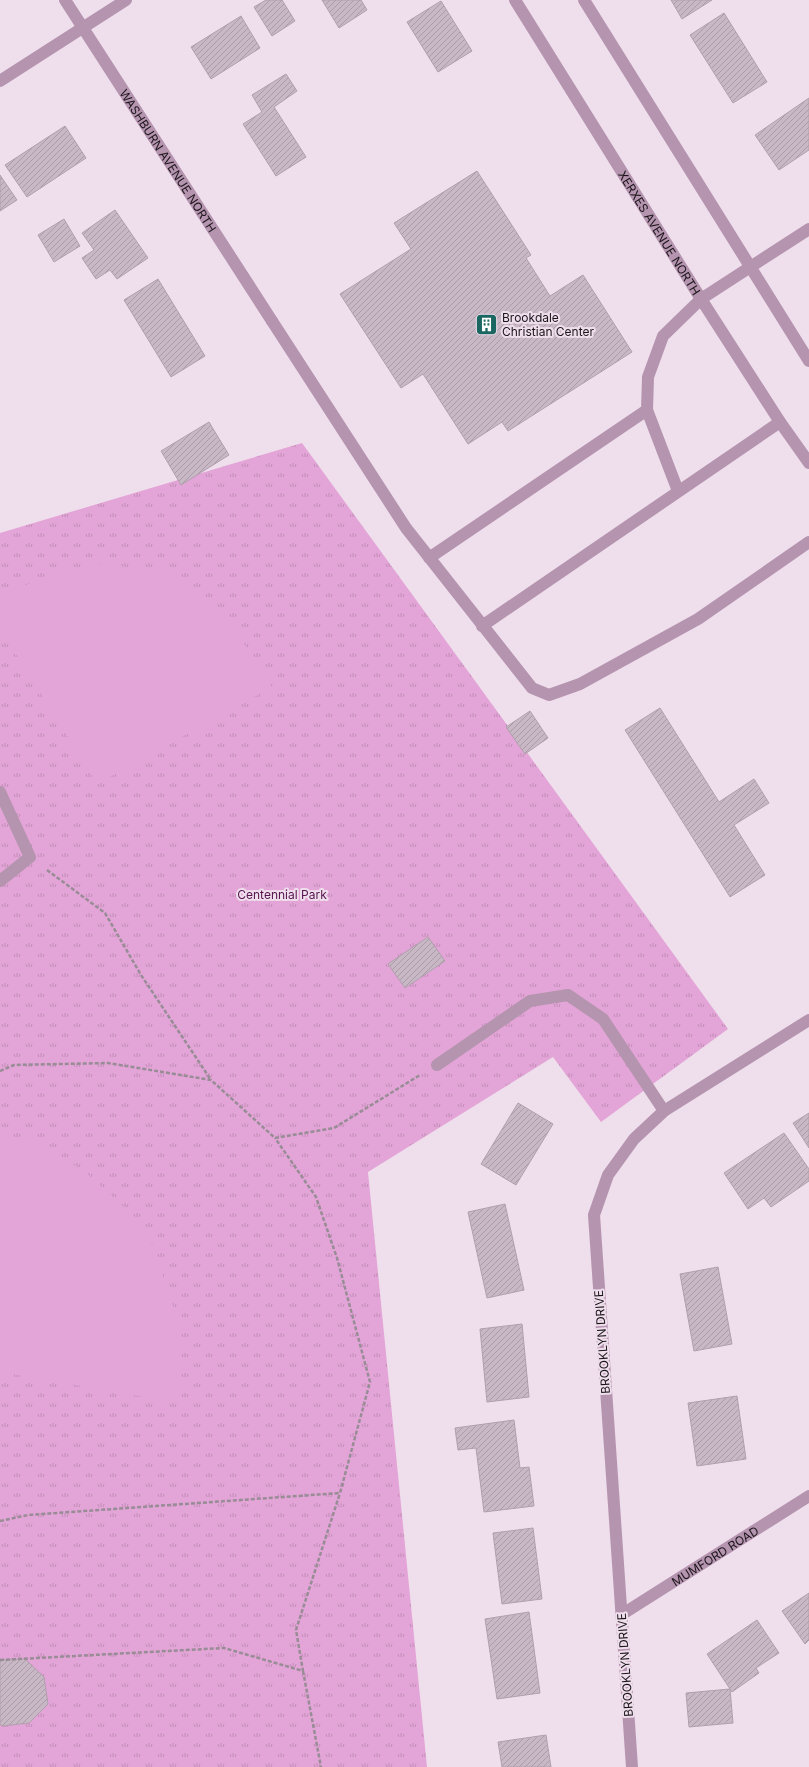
<svg xmlns="http://www.w3.org/2000/svg" width="809" height="1767" font-family="Inter,sans-serif">
  <style>
    .grass { fill: url(#grass-tufts) }
    .pitch { fill: #e3a5d7 }
    .building { fill: url(#building-hatch); stroke: #b0a0ad }
    .lines { fill: none; stroke-linecap: round; stroke-linejoin: round }
    .path { stroke: #988c96; stroke-width: 2.5; stroke-dasharray: 4 2; stroke-linecap: butt }
    .service { stroke: #b594af; stroke-width: 12 }
    .minor { stroke: #b594af; stroke-width: 12 }
    .tertiary { stroke: #b594af; stroke-width: 12 }
    .labels { text-anchor: middle; dominant-baseline: central; stroke-width: 4; stroke-linejoin: round; paint-order: stroke }
    .street-label { font-size: 12px; fill: #1b151a; stroke: #efdeec }
    .poi-label { font-size: 12px; fill: #1b151a; stroke: #efdeec; text-anchor: start }
    .park-label { font-size: 12px; fill: #56134e; stroke: #efdeec }
  </style>
  <defs>
    <pattern id="grass-tufts" width="24" height="20" patternUnits="userSpaceOnUse"><rect width="24" height="20" fill="#e3a5d7"/><path d="M3 7l-1-3M5 7V3M7 7l1-3M15 17l-1-3M17 17v-4M19 17l1-3" fill="none" stroke="#c28db8"/></pattern>
    <pattern id="building-hatch" width="6" height="6" patternUnits="userSpaceOnUse"><rect width="6" height="6" fill="#c8b7c4"/><path d="M-1 1l2-2M0 6l6-6M5 7l2-2" fill="none" stroke="#ab9ca8"/></pattern>
  </defs>
  <rect width="100%" height="100%" fill="#efdeec"/>
  <path class="grass" d="M302,443l426,586 -127,93 -48,-65 -185,115 59,595h-427v-1234z"/>
  <path class="pitch" d="M97,563l70,10 58,41 47,73 -175,97 -97,-156v-30l28,-14z
    M0,1136l33,5 51,30 61,55 33,94 1,83 -179,-31z"/>
  <path class="building" d="M266,0h16l13,21 -23,15 -18,-29z
    M322,0h39l6,10 -28,18z
    M671,0h41l-30,19z
    M441,1l31,50 -34,21 -31,-50z
    M724,13l43,69 -34,21 -43,-68z
    M241,16l19,32 -49,31 -20,-32z
    M286,74l11,17 -23,16 32,50 -30,19 -33,-52 19,-12 -10,-17z
    M809,98v52l-30,20 -24,-35z
    M65,126l21,32 -59,39 -22,-32z
    M477,171l54,84 -5,3 24,38 33,-21 49,77 -124,79 -6,-9 -34,22 -45,-70 -22,14 -61,-94 71,-45 -17,-26z
    M0,175l17,25 -17,11z
    M115,210l33,48 -31,21 -7,-9 -14,9 -14,-21 12,-8 -12,-17z
    M64,219l16,27 -26,16 -16,-27z
    M158,279l47,77 -34,21 -47,-77z
    M209,422l20,33 -48,30 -20,-34z
    M660,708l59,94 35,-23 15,24 -35,22 31,50 -35,22 -105,-167z
    M530,711l18,27 -23,16 -19,-27z
    M428,937l17,24 -40,27 -17,-24z
    M518,1103l35,21 -37,61 -35,-21z
    M809,1113v35l-16,-25z
    M784,1133l25,36v12l-38,26 -7,-9 -16,11 -24,-36z
    M505,1204l19,86 -37,8 -19,-86z
    M718,1267l14,77 -38,7 -14,-77z
    M522,1324l7,73 -42,5 -7,-73z
    M737,1396l9,63 -49,7 -9,-63z
    M514,1420l6,48 9,-1 5,39 -50,6 -8,-64 -18,2 -3,-22z
    M533,1528l9,71 -40,5 -9,-71z
    M809,1593v47l-4,4 -23,-33z
    M529,1612l11,81 -43,6 -12,-80z
    M757,1620l22,33 -23,15 3,5 -27,19 -25,-38z
    M25,1659l19,18 4,27 -19,19 -27,3 -2,-2v-64z
    M730,1689l3,34 -44,4 -3,-34z
    M546,1735l5,32h-49l-4,-25z"/>
  <g class="lines">
    <path class="path" d="M47,870l58,43 36,62 70,105
      M0,1071l14,-6 94,-2 103,17 64,58 59,-10 86,-53
      M0,1521l28,-6 312,-22 30,-111 -33,-124 -21,-61 -41,-59
      M0,1660l224,-12 79,23 -7,-41 44,-137
      M303,1671l18,96"/>
    <path class="service" d="M272,321l134,207 126,160 17,7 31,-11 118,-65 111,-77
      M678,491l-31,-81 1,-33 15,-41 38,-37
      M429,558l218,-148
      M482,626l298,-204
      M0,792l30,65 -30,24
      M437,1065l93,-64 38,-6 35,24 61,92"/>
    <g class="minor">
      <path id="s1" d="M65,0l207,321"/>
      <path d="M0,81l126,-81"/>
      <path d="M701,299l108,-70"/>
      <path id="s2" d="M621,1615l188,-119"/>
      <path d="M632,1767l-38,-552 14,-40 26,-36 30,-28 145,-91"/>
    </g>
    <g class="tertiary">
      <path id="s3" d="M515,0l186,299 79,123 29,41"/>
      <path d="M584,0l225,361"/>
    </g>
  </g>
  <defs>
    <symbol id="building-square" viewBox="-11 -11 22 22"><rect x="-9" y="-9" width="18" height="18" rx="4" fill="#1a6661" stroke="#efdeec"/><path d="M-4-6H4V6H1V3H-1V6H-4ZM-2.5-4.3h1.7v1.8h-1.7ZM.8-4.3h1.7v1.8H.8ZM-2.5-1h1.7V.8h-1.7ZM.8-1h1.7V.8H.8Z" fill="#fff"/></symbol>
  </defs>
  <g fill-rule="evenodd">
    <use href="#building-square" x="474" y="312" width="25" height="25"/>
  </g>
  <g class="labels">
    <g class="street-label">
      <text stroke="none"><textPath href="#s1" startOffset="191">WASHBURN AVENUE NORTH</textPath></text>
      <text stroke="none"><textPath href="#s3" startOffset="274">XERXES AVENUE NORTH</textPath></text>
      <text transform="translate(602 1342) rotate(-94)">BROOKLYN DRIVE</text>
      <text stroke="none"><textPath href="#s2" startOffset="111">MUMFORD ROAD</textPath></text>
      <text transform="translate(625 1665) rotate(-94)">BROOKLYN DRIVE</text>
    </g>
    <g class="poi-label">
      <text x="502" y="317">Brookdale<tspan x="502" dy="14">Christian Center</tspan></text>
    </g>
    <g class="park-label">
      <text x="282" y="894">Centennial Park</text>
    </g>
  </g>
</svg>
